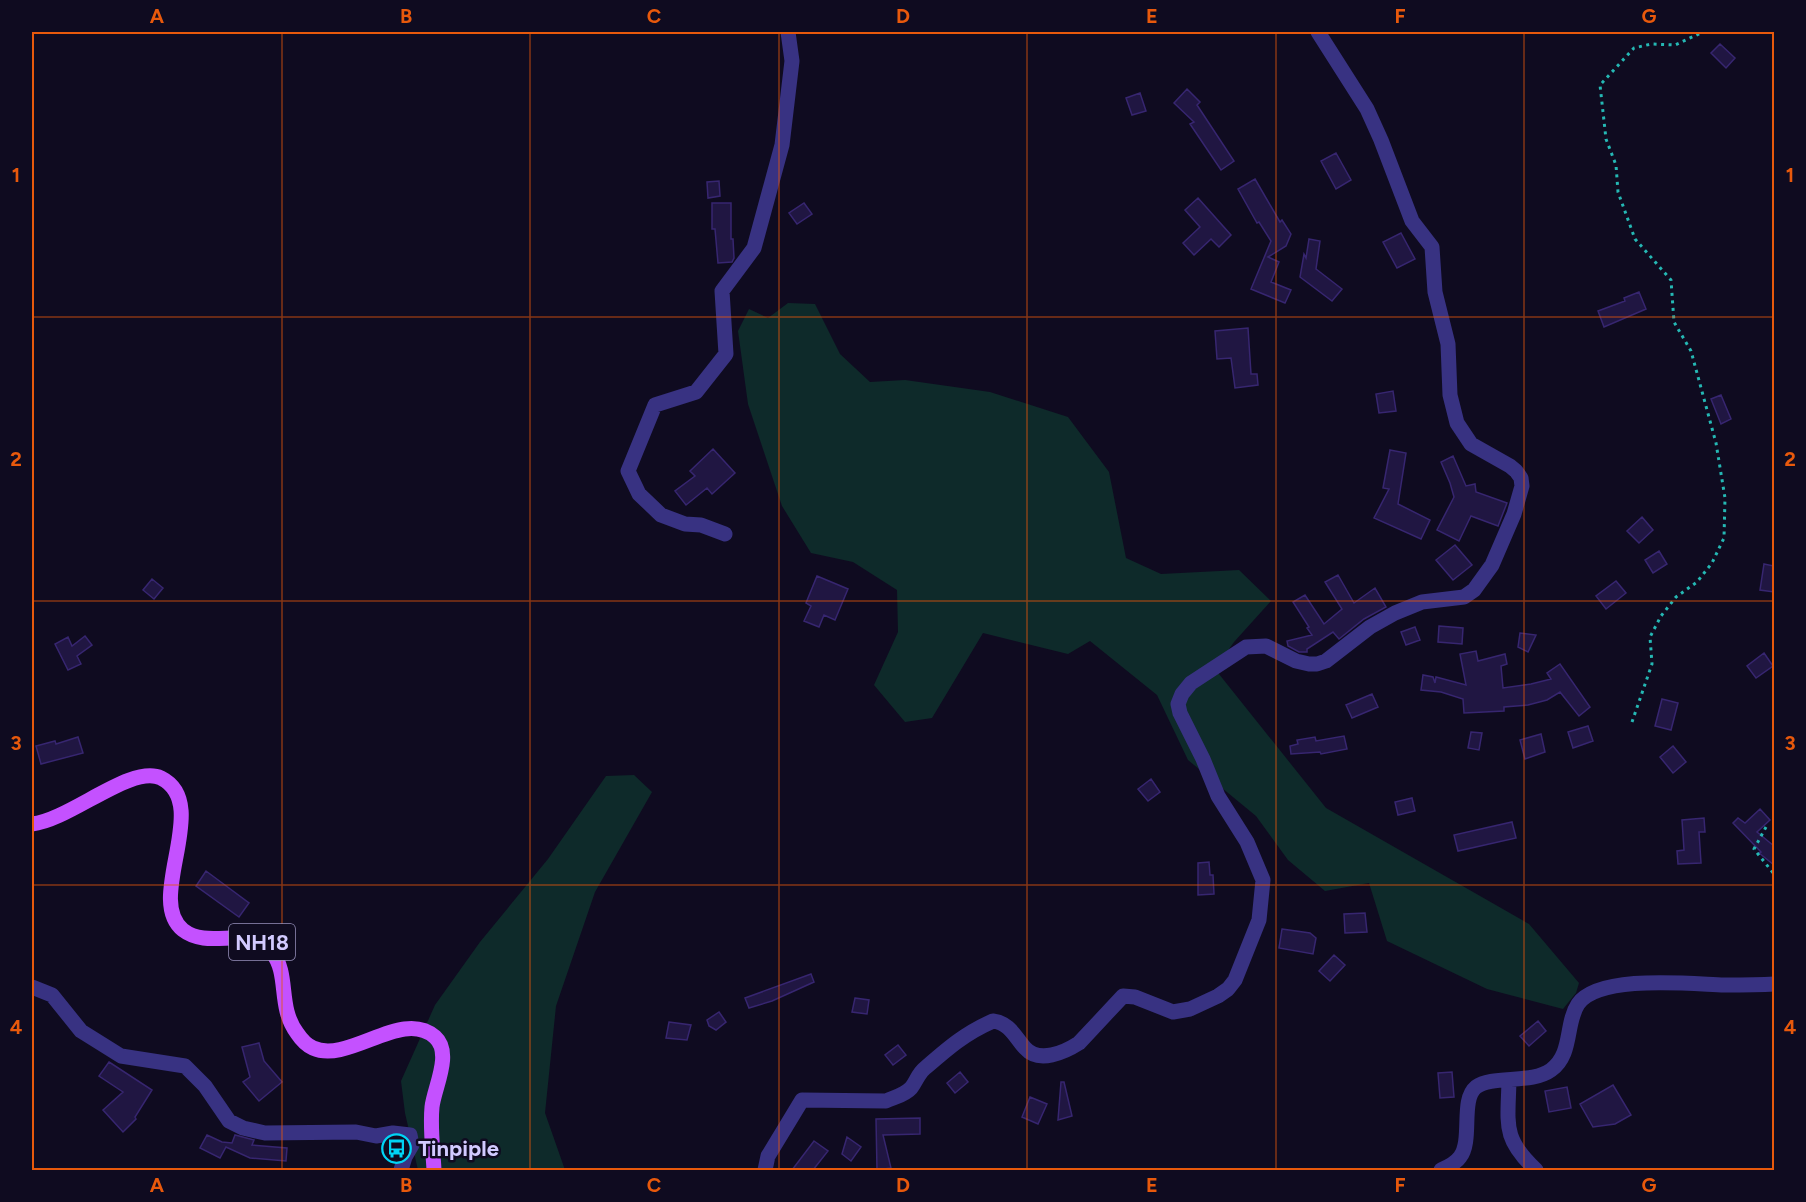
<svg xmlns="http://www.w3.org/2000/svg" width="1806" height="1202" font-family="Figtree,sans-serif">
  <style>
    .green { fill: #0e2a2a }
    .building { fill: #201642; stroke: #372670; stroke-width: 1.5 }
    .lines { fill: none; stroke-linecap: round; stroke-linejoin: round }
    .path { stroke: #25b8b4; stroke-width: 3; stroke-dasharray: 3 4.5; stroke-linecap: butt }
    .minor { stroke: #383282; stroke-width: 15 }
    .major { stroke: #c451ff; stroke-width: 15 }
    .grid { fill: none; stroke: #e8590c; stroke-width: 1.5; stroke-opacity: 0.55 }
    .labels { text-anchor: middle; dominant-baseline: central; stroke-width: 5; stroke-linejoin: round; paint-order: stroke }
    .shield { fill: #0f0b20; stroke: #9891bc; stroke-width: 1.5 }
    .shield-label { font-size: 21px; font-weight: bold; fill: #d2caff }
    .poi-label { font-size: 22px; font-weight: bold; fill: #d2caff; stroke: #0f0b20; text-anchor: start }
    .neatline { fill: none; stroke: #e8590c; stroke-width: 2 }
    .grid-label { font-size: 20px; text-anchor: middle; font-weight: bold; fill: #e8590c }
  </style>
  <rect width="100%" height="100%" fill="#0f0b20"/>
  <path class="green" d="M788,303l27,1 25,50 30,28 35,-2 85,12 78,25 41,55 17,86 35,16 78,-4 32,31 -37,41 -19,27 111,139 203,116 50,59 -3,10 -13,16 -76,-20 -100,-48 -18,-58 -44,8 -37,-31 -32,-44 -68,-56 -31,-65 -67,-54 -22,13 -85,-21 -51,85 -27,4 -31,-37 24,-53 -1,-42 -44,-28 -42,-9 -29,-47 -34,-102 -10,-73 11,-22 19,9z
    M634,775l18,17 -57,100 -39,114 -11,107 20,57h-147l-13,-57 -4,-32 34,-76 45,-63 68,-83 58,-83z"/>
  <path class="building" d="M1720,44l15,14 -9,10 -15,-15z
    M1187,89l13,13 -3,3 37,56 -13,9 -31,-46 4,-2 -20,-19z
    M1140,93l6,18 -14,4 -6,-17z
    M1336,153l15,27 -15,9 -15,-28z
    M1255,179l25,43 2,-2 9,14 -5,12 -18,11 11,5 -8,20 20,8 -6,13 -34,-14 20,-48 -12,-19 -2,1 -19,-34z
    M719,181l1,15 -12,2 -1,-16z
    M1198,198l33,37 -12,12 -8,-8 -17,16 -11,-12 17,-16 -15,-17z
    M712,203h19v36h2l1,19 -2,4 -14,1 -3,-34h-3z
    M804,203l8,11 -15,10 -8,-11z
    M1401,233l14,26 -18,9 -14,-26z
    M1309,239l11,2 -4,28 26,20 -10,12 -32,-24 4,-23 2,4z
    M1639,292l7,17 -42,18 -6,-16 27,-10 -1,-3z
    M1248,328l3,46h6l1,11 -23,3 -4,-30 -14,1 -2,-28z
    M1393,391l3,20 -17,2 -3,-19z
    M1721,395l10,24 -10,5 -10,-25z
    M713,449l22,24 -23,21 -5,-6 -21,17 -11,-14 20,-15 -5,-5z
    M1390,450l16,3 -8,51 32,16 -9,19 -47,-21 15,-29 -6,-1z
    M1453,456l13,30 9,-2 1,8 31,11 -9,23 -27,-10 -12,25 -22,-11 17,-33 -4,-14 -9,-21z
    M1642,517l11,13 -14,13 -12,-12z
    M1455,545l17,20 -19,15 -17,-20z
    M1659,551l8,13 -14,9 -8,-13z
    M1764,564l10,2v26l-14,-2z
    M1338,575l16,28 21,-15 11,19 -22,12 -25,20 -6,-7 -26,17v3h-8l-11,-6 -1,-5 25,-6 -5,-7 2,-1 -16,-25 12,-7 19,29 18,-15 -17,-27z
    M817,576l31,13 -13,31 -11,-5 -5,12 -15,-6 7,-15 -5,-3z
    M152,579l11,9 -9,11 -11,-9z
    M1616,581l10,12 -20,16 -10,-13z
    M1439,626l24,2 -1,16 -24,-2z
    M1415,627l5,13 -14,5 -5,-13z
    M1520,633l16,2 -8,17 -10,-5z
    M85,636l7,9 -15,11 4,8 -13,6 -13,-26 13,-7 4,9z
    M1476,651l2,10 27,-7 2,10 -6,2 2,22 28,-4 20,-5 -4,-6 13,-9 30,43 -11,9 -19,-24 -13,8 -19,5 -24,2v4l-40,2 -1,-14 -22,-7 -20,-2 2,-15 10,2 2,6 1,-6 30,8 -6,-31z
    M1764,653l9,13 -17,12 -9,-12z
    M1372,694l6,13 -26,11 -6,-13z
    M1662,699l16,4 -7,27 -16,-4z
    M1588,726l5,15 -20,7 -5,-16z
    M1471,732l11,1 -3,17 -11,-2z
    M1541,734l4,18 -20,7 -5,-19z
    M1344,736l3,13 -26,5 -1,-2 -29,2 -1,-8 8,-2 -1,-4 18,-3 1,4z
    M78,737l5,16 -42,11 -5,-18 19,-5 1,3z
    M1673,746l13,16 -13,11 -13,-16z
    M1151,779l9,13 -12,9 -10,-12z
    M1412,798l3,13 -17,4 -3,-13z
    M1760,809l10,11 -13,12 17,14v19l-15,-12 2,-1 -28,-29 5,-5 7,5z
    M1704,818l1,14h-6l2,31 -23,1 -1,-13 7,-1 -2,-30z
    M1512,822l4,16 -58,13 -4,-16z
    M1209,862l1,13h3l1,19 -16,1v-32z
    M206,871l43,32 -10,14 -43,-31z
    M1365,913l2,19 -22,1 -1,-19z
    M1282,929l28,4 6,5 -3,16 -34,-6z
    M1334,955l11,10 -15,16 -11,-10z
    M811,974l3,8 -42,19 -23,7 -4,-10z
    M855,998l14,2 -2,14 -15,-2z
    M719,1012l7,10 -10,8 -7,-4 -2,-6z
    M1538,1021l8,10 -17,15 -9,-10z
    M669,1022l22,3 -4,15 -21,-2z
    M259,1043l5,18 18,21 -23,19 -16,-19 7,-5 -8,-30z
    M898,1045l8,10 -13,10 -8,-10z
    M109,1062l43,28 -17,27 1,2 -13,13 -20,-22 20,-18 -24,-16z
    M960,1072l8,10 -13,11 -8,-10z
    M1452,1072l2,25 -14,1 -2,-25z
    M1061,1082h3l8,34 -14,4z
    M1613,1085l18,30 -16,9 -22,3 -13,-23z
    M1567,1087l4,21 -22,4 -4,-21z
    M1030,1097l17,7 -9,20 -16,-7z
    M920,1118v16l-37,1 8,33 -14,2 -1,-51z
    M207,1135l15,7 10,1 3,-8 19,5 -2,5 35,3 -1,13 -36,-3 -24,-11 -6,11 -20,-10z
    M847,1137l14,10 -10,14 -9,-7z
    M814,1141l14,10 -15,19h-21z"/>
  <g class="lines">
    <path class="path" d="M1632,722l20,-58 -2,-27 11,-21 15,-19 21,-15 15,-19 12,-25 1,-40 -9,-55 -25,-92 -17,-29 -3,-42 -36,-41 -17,-47 -2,-27 -10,-26 -6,-54 34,-37 17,-4 24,1 28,-13
      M1766,827l-12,22 20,25"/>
    <path class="minor" d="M725,534l-24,-9 -16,-1 -24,-9 -22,-21 -11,-23 27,-66 41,-13 30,-38 -4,-63 32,-43 28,-103 10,-84 -4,-29
      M32,987l20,8 29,36 40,25 64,10 20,20 24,35 14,7 22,5 91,-1 20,4 17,-3 17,2 2,10 -7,12 -4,13
      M1509,1080c-1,45 -7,58 27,90
      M765,1170l3,-14 34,-56 84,1c9,-4 19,-6 25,-13 5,-6 7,-14 13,-19 23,-20 41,-36 69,-48 17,2 22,16 32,27 14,16 40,4 54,-5l44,-47 12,1 38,15 17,-3 28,-13 10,-7 7,-9 24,-60 4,-40 -16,-38 -29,-46 -15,-37 -23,-46 -2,-9 4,-10 9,-11 55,-36 20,-1 30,15 13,3h8l9,-3 44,-34 25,-14 27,-11 42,-5 10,-7 18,-25 22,-51 8,-28 -1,-8 -5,-7 -6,-5 -39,-22 -14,-21 -7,-28 -2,-51 -13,-52 -3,-45 -20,-26 -31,-81 -14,-31 -49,-77
      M1441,1170c7,-3 15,-7 19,-13 13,-17 0,-57 16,-70 16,-12 56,-3 75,-17 22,-16 14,-46 27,-66 21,-30 113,-20 146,-19 17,0 34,0 50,-1"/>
    <path class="major" d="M32,824c38,-4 99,-60 129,-46 52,26 -17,121 22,152 27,21 66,-7 89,22 18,23 5,54 25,81 4,6 9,12 16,15 36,16 89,-40 122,-11 18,16 -1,51 -3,70 -2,21 1,43 2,63"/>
  </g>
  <path class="grid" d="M282,32v1138M530,32v1138M779,32v1138M1027,32v1138M1276,32v1138M1524,32v1138M32,317h1742M32,601h1742M32,885h1742"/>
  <defs>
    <symbol id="bus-ring" viewBox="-11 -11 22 22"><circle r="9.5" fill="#0f0b20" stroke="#00d4f5" stroke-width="1.5"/><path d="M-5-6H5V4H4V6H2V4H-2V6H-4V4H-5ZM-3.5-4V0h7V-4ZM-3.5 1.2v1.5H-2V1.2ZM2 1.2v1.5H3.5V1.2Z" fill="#00d4f5"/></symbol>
  </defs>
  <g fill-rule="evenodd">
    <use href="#bus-ring" x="380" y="1132" width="33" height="33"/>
  </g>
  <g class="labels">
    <rect class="shield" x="229" y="924" width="66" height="36" rx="4.5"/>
    <g class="shield-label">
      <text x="262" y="942">NH18</text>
    </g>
    <g class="poi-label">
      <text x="418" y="1148">Tinpiple</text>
    </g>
  </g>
  <rect width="1806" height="1202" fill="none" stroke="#0f0b20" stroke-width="66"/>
  <rect x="33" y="33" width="1740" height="1136" class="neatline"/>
  <g class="grid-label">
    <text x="157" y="23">A</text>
    <text x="406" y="23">B</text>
    <text x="654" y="23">C</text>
    <text x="903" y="23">D</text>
    <text x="1152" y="23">E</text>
    <text x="1400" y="23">F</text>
    <text x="1649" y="23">G</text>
    <text x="16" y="182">1</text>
    <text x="1790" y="182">1</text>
    <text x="16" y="466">2</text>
    <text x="1790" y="466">2</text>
    <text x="16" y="750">3</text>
    <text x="1790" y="750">3</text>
    <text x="16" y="1034">4</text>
    <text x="1790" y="1034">4</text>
    <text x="157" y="1192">A</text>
    <text x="406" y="1192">B</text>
    <text x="654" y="1192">C</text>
    <text x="903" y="1192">D</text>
    <text x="1152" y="1192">E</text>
    <text x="1400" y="1192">F</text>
    <text x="1649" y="1192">G</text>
  </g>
</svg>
